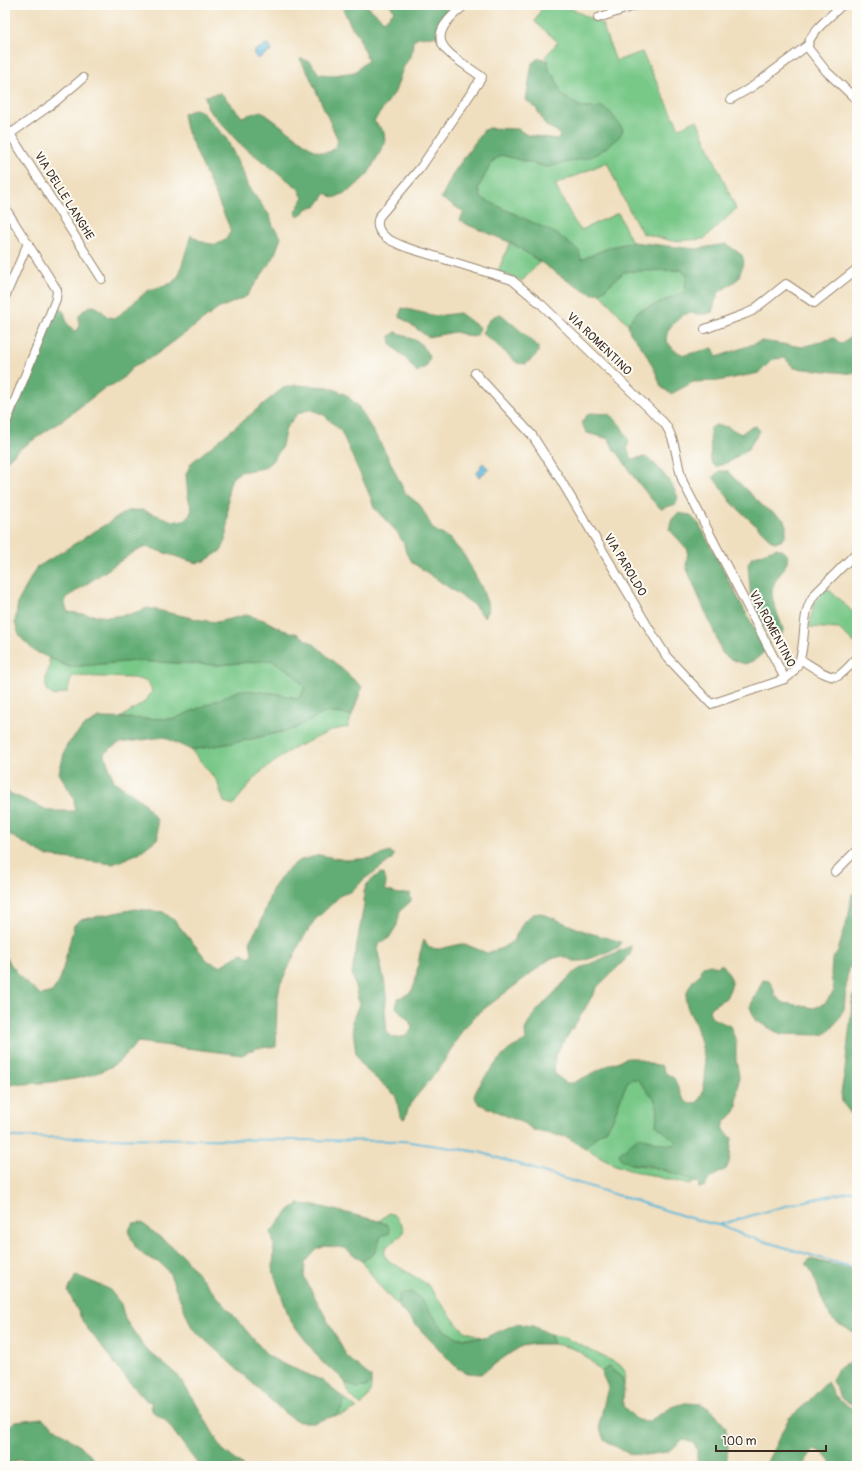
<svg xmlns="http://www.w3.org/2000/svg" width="862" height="1471" font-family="Pangolin,sans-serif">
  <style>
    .green { fill: #78c888; stroke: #5a7953 }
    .forest { fill: #62ac74; stroke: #4e6b49 }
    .water { fill: #5bb7d9; stroke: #4b707c }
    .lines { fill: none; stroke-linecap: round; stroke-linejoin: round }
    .stream { stroke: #5bb7d9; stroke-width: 2 }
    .minor-casing { stroke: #96846e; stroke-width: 10 }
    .minor { stroke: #fff; stroke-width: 8 }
    .labels { text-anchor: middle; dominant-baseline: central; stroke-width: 4; stroke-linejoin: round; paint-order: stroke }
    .street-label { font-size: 12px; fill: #3b2a1e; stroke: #fdfcf7 }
  </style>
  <rect width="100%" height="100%" fill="#fdfcf7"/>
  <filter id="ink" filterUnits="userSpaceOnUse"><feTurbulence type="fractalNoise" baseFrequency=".025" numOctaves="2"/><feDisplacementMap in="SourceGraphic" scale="8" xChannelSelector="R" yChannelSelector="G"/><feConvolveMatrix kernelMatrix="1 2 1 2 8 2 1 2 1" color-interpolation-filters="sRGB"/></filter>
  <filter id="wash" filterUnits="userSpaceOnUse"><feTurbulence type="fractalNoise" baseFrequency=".012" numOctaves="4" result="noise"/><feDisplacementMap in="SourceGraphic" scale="16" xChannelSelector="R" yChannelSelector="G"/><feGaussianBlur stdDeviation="0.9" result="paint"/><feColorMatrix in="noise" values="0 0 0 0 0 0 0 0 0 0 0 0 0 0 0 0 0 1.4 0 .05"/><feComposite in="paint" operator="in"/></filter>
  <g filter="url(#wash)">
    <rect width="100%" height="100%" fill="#f0dfbf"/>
    <path class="green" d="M543,5h21l38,19 14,37 26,-9 37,76 18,-8 39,89 -32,30 -32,2 -30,-8 -18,-33 -17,-38 -52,23 19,36 7,9 37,-17 14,29 -24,6 -27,12 -70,-47 -30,-15 -3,-10 14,-26 9,-7 46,12 55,-60 -15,1 -8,-2 -18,-11 -7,-20 -5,-4 -1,-11 -3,-3 13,-15 -23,-20z
      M510,242l30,20 -18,19 -24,-10z
      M681,270l6,5 -3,17 -25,11 -21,8 -10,13 -28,-31 24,-21 8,-1z
      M826,587l29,27 2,-2v33l-18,-16 -30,-2 5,-23z
      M48,656l21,11 66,-6 83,4 54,-5 22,14 11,14 -6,11 -25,-6 -77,16 -23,10 -54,-1 26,-17 6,-10 -5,-10 -14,-3 -61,-2 -5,16 -13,4 -8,-6v-14l4,-10z
      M326,712l26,3 -4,12 -15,3 -41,19 -35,26 -24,30 -9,-3 -7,-21 -26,-31 47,-8 56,-13z
      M632,1079h5l17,19 4,11 -2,16 21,17 -3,3h-9l-20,-7 -15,26c24,2 45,10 68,18l-12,2 -57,-14 -14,-5 -30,-17 14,-14 7,-4 6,-9 15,-39z
      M389,1213c6,2 7,3 10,8 16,18 -15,17 -15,34l5,6 38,23 30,40 8,7 19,7h-25l-14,-7 -27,-35 -18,-2 -3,11 -20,-22 -15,-22 12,-7 7,-18 7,-11 -9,-4z
      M550,1334l14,3 56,28 5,6 -1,14 -3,-8 -12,-10 -8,5c-18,-19 -20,-23 -47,-28z
      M345,1382c10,5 17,9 26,1 0,10 -3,16 -10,23l-11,-11z
      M345,1399l12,10 -12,5 -11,2 7,-6z"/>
    <path class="forest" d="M341,5h25l18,16 10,-10 -4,-6h69l-21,31 -20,1 -5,4 -1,12 -9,15 -8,24 -21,29 10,11 1,11 -17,31 -17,16 -17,8 -8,-5 -10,14 -8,1 -10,9 -3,-5 8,-14 -5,-10 -58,-44 -32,-35 -3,-13 16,-3 21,24 19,-6 53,39c12,4 20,4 24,-10l-29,-65 -9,-16c10,0 14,8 19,15l15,1 21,-3 13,-12 -11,-27 -6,-7z
      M539,58l9,2 1,11 5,4 8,20 17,11 8,2 15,-1 8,5 13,17 -3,7 -17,14 -12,7 -44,10 -46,-12 -9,7 -14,26 3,10 76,36 22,17 2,9 27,-12 24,-6 64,7 30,-5 16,11 2,7 -6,17 -20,14 -6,19c-17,7 -22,-7 -38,11 -6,6 -7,9 -8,17l8,10 10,5 29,-7 4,9 45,-16 40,6 32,-9 7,6 14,-11h2v41l-63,-6 -9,-10 -12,1 -14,14 -41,8 -25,1 -22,12 -10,-7 -4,-12 -13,-25 -14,-17 -2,-9 10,-13 21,-8 25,-11 3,-17 -6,-5 -49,1 -8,1 -24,21 -8,1 -21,-11 -57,-39 -46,-19 -8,-5 4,-8 -23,-14 13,-26 29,-41 5,-3 30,1 9,6 30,4 3,-3 -3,-5 -11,-5 -10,-18 -10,-8 6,-37z
      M195,109l6,2 25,27 17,34 4,13 23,31 3,10 8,11 -7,20 -27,39 -29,13 -64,47 -20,10 -16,17 -12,4 -42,32 -47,32 -12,12v-29l49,-124 4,-4 6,6 3,11 7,8 5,-2v-14c13,-14 17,-10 29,2l8,1 31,-27 25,-8 7,-8 12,-40c15,11 32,15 40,-5l-45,-101 -3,-15z
      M402,308l34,8 24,-3 20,15 -3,7 -4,2 -18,-5 -27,5 -29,-21z
      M501,314l37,32v7l-12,11 -9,-1 -23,-21 -12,-9c6,-11 7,-17 19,-19z
      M396,332l23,10 11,15 -3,9 -10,6 -9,-11 -17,-16 -1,-9z
      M296,385l33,2 16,7 13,12 28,47 19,40 15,12 13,24 17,10 14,16 17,31 8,22 -5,9 -11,-13 -60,-41 -7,-10 -2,-9 -7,-12 -23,-24 -3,-10 -30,-67 -17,-16 -14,-6 -13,5 -11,14 -5,21 -9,12 -8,7 -24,4 -8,6 -4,13 -1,44 -5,15 -17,11 -9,2 -49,-16 -12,4 -69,47 -1,7 3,7 40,5 23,-3 17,-6 53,12 16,2 29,-7 18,5 19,10 15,4 17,11 47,42 -10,28 -26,-3 -32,17 -56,13 -47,8 -27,-13 -45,6 -15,10 10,28 29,21 14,18 1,18 -19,15 -26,11 -67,-8 -41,-24v-41l45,20h25l-1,-13 -15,-25 7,-27 18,-20 15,-8 75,1 66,-29 34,3 25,6 6,-11 -11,-14 -22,-14 -54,5 -83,-4 -66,6 -35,-16 -14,-14 -5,-14 3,-21 18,-34 91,-57 15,-1 31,11 11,-1 4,-3 4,-7 -4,-13 -2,-22 5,-12 92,-75z
      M589,413l21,1 11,12 8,15 -2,8 5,10 13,-2 9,6 17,20 7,14 -2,7 -15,5 -9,-9 -19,-24 -15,-23 -4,-3 -5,-11 -22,-6 -6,-10z
      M715,425l13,2 13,7 8,-6 7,-2 4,5 -12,18 -19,13 -13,5 -5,-5 -1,-33z
      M719,471h8l38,37 18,11 3,6v9l-5,7 -8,1 -41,-39 -19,-26z
      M678,513l12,2 9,9 65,123v5l-9,8 -10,4 -15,-5 -8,-6 -5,-14 -31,-72 2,-17 -19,-21 3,-10z
      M777,548c27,9 -5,26 -5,45 0,9 8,27 11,36 0,9 -6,11 -13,9l-19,-37 -3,-37 4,-7z
      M390,852l4,3 -3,5 -28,20 -10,11 -12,4 -27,26 -14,22 -20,42 -3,18 -1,44 -19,1 -15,7 -104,-13c-7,7 -13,14 -20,20 -28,21 -79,21 -113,23v-128l18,23 18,15 11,-3 8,-12 14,-55 6,-5 55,-11 28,3 11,8 34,41 12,5 22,-13 7,4 3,-3 -2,-14 10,-16 12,-34 13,-18 13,-11 22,-6 25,5 27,-2z
      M380,873l4,1 2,8 -1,8 14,4 11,-1 1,8 -11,10 -3,14 -8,13 -10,6 -1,8 9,42 -2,16 2,23 7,5c9,-1 14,-1 18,-10l-3,-7 -13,-14 2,-9 6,-2 7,-4 4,-9 5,-30 4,-13 6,8 9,1 22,-5 6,1 20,8 15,-5 11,-7 11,-20 9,-7 8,-1 45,19 36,10 -3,5 -19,8 -17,6h-10l-10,-5 -13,3 -74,56 -14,16 -21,35 -31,38 -5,14 -2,1c-6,-6 -4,-16 -8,-24l-32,-28 -7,-13 -4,-32 7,-18 -7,-31 12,-69v-12l3,-8z
      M855,893h2v62l-5,5 -5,17 -3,32 -10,17 -9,8 -7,1 -38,-1 -25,-14 -5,-13 13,-27 6,1 4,6 2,9 9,7 30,5 11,-5 9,-12 -3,-16 1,-16 6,-8 11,-37 3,-20z
      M631,946l1,5 -4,6 -30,29 -15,26 -27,42 -2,15 2,6 10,8h7l38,-19 16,-6h9l20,8 5,-1 3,7 10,6 9,20 4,4 6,1 5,-1c14,-24 5,-55 -3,-79 -3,-6 -9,-16 -9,-23 0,-10 6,-21 15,-26l-1,-3 3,-5 7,-2 7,3 3,-2h3l8,13v9l-5,11 -15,9 -2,4 3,7 18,8 6,15v18l3,18 -2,19v10l-2,6 -10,10 -2,5 3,6 6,5 -3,26 -3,5 -16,9 -5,8 -6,2 -1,-6 -31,-11 -20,-6 -17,-1 -9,-5 -2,-5 19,-17c12,2 23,8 36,8l3,-3 -21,-17 2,-16 -4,-11 -17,-19h-5l-5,3 -15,39 -6,9 -7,4 -14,14 -18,-11 -32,-6 -10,-7 -46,-20 -5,-7c2,-11 26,-40 35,-47 5,-4 11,-6 17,-9l-1,-11 8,-15 39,-41 11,-7z
      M857,992v130l-15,-20 -1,-9 4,-23 8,-75z
      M299,1204l15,1 65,16 9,4 2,8 -9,3 -7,18 -12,7 -17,-13 -20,-2 -9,4 -11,13 -1,14 43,80 24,20v6l-5,4 -9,1 -12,-6 -9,-9 -14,-11 -32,-42 -17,-49 1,-26 -3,-13 19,-23z
      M141,1222l41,33 86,101 15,8 38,16 24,19 -4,11 -7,6 -19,6h-16l-12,-7 -95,-87 -23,-56 -9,-9 -15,-7 -9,-8 -8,-17 5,-8z
      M810,1259l47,11v66c-7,-8 -22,-12 -26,-18 -11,-17 -13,-39 -25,-55z
      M76,1275l33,14 12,15 4,15 19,28 34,29 16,24 28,49 21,17h-44l-33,-45 -14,-10 -1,-10h-4l-22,-24 -41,-53 -16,-33z
      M410,1292l8,4 27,35 14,7h25l32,-14 17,2 17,8 4,10h-20l-12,2 -13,8 -28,20 -14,-1 -10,-5 -60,-63 3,-11z
      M857,1339v47l-3,7 3,4v10l-15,-8 -10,-18 6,-13 12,-5z
      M608,1367l13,10 3,8 -1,21 14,14 12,1 23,-14 13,-4 17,1 13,9 11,15 2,20 -2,18h-29v-17l-3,-6 -11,-3 -16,12 -21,3 -17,-1 -25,-14 -5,-15 9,-38 -7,-15z
      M827,1382l8,15 22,15v54h-24l-10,-13 -9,-4 -12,17h-37l24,-48 17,-14z
      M42,1418l47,35 8,13h-62l-4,-3 -11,-4 -15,6v-36l11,-8z"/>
    <path class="water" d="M268,43l4,8 -15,8 -4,-7z
      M483,463l6,6 -10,8 -3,-4 5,-5 -1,-2z"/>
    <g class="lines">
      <path class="stream" d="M5,1137l398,4 76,11 221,69 18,4 78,-22 61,-13
        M719,1225l24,10 101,30 13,2"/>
    </g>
  </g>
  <g filter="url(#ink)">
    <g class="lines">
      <defs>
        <path id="minor" d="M465,5c-47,36 -18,47 17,72l-61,90 -42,50c-7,18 16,26 29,31l104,32 30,25 122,118c13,17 12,40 19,59l102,197c29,-19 10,-60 30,-85l42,-42
          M842,5c-10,10 -35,29 -34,43l18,23 31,29
          M598,18l39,-13
          M731,99l21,-12 56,-42
          M5,126l97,153
          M10,134l45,-32 28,-24
          M5,208l52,82 -1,9 -51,126
          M5,297l23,-54
          M705,329l40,-15 7,-3 34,-27 28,19 43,-34
          M475,373l57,62 28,44 93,156 14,22 44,47 74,-25
          M800,659c9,5 29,21 38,17 7,-4 14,-13 19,-18
          M835,872l22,-22"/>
      </defs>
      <use href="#minor" class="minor-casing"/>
      <use href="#minor" class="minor"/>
    </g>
  </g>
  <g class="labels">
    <g class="street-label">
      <text transform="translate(64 196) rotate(58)">VIA DELLE LANGHE</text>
      <text transform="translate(599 344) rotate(44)">VIA ROMENTINO</text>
      <text transform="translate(625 565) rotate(59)">VIA PAROLDO</text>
      <text transform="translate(772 629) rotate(62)">VIA ROMENTINO</text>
    </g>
  </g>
  <rect width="862" height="1471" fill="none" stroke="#fdfcf7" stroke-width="20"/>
  <path d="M716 1445v6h110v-6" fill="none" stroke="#3b2a1e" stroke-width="2"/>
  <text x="722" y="1445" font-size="12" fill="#3b2a1e" stroke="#fdfcf7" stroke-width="3" paint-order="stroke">100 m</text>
</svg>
